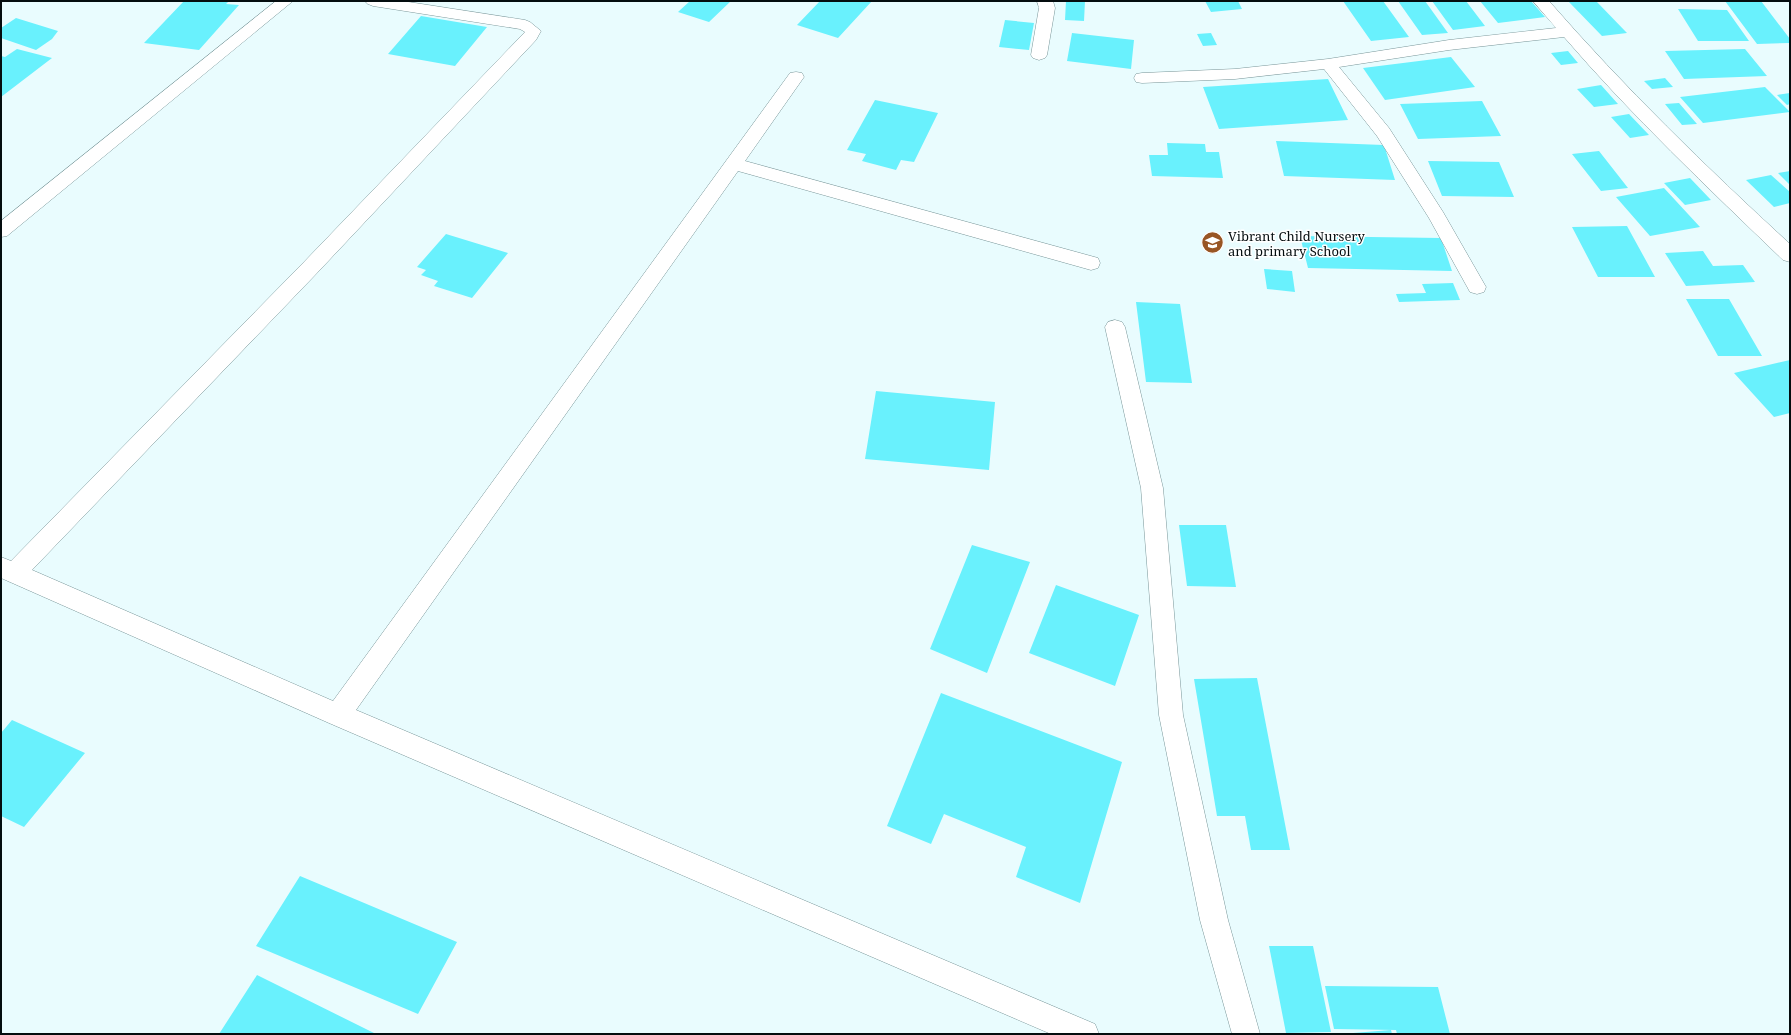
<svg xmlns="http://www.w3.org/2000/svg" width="1791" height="1035" font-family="'Noto Serif',serif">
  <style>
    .building { fill: #69f1fd }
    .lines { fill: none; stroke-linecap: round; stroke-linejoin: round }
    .minor-casing { stroke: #799699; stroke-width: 1 }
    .minor { fill: #fff; fill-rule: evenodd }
    .labels { text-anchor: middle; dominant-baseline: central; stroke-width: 3; stroke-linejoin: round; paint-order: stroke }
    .poi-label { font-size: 13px; fill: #040d0f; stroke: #fff; text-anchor: start }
  </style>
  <rect width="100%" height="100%" fill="#e9fcfe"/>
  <path class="building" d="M184,1h45l-3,3 13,1 -40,45 -55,-7z
    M690,1h41l-22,21 -31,-10z
    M820,1h52l-34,37 -41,-13z
    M1066,1h19l-1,20 -19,-1z
    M1205,1h33l4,8 -31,3z
    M1343,1h40l26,36 -38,4z
    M1398,1h27l23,32 -26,2z
    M1432,1h34l19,25 -32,4z
    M1480,1h51l14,16 -47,6z
    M1568,1h28l31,32 -25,3z
    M1725,1h36l29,38v4l-33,1z
    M1678,9l49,1 22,31h-51z
    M421,16l66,11 -32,39 -67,-12z
    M16,18l42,13 -6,8 -16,11 -35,-12v-10z
    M1005,20l29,3 -5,27 -30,-3z
    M1072,33l62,7 -3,29 -64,-8z
    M1211,33l6,12 -14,1 -6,-12z
    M17,49l35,9 -51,39v-41l4,1z
    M1745,49l22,27 -83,3 -19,-28z
    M1568,51l10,12 -17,2 -10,-12z
    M1451,57l24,30 -90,13 -22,-32z
    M1665,78l8,9 -21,2 -8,-8z
    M1328,79l20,41 -129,9 -16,-42z
    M1601,85l17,19 -24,3 -17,-18z
    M1765,87l25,25 -87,11 -23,-26z
    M1790,93v11l-3,1 -10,-10z
    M875,100l63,13 -24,49 -13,-2 -5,10 -34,-9 4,-7 -19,-4z
    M1482,101l19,35 -83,3 -18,-35z
    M1679,103l18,21 -15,1 -17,-21z
    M1629,114l20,21 -19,3 -19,-21z
    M1276,141l108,4 11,35 -111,-4z
    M1167,143l38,1 1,8h13l4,26 -71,-2 -3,-21h19z
    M1599,151l29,37 -27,3 -29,-37z
    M1428,161l71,1 15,35 -72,-1z
    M1790,171v14l-12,-12z
    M1771,175l19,17v11l-16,4 -28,-27z
    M1690,178l21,22 -26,5 -21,-22z
    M1664,188l36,39 -50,9 -34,-39z
    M1627,226l28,51h-57l-26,-50z
    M446,234l62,19 -36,45 -38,-12 4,-5 -17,-6 5,-5 -9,-3z
    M1300,236l141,2 11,33 -144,-3z
    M1703,251l10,15 30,-1 12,17 -69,4 -21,-33z
    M1264,269l28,2 3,21 -28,-3z
    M1453,283l7,17 -61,2 -3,-8 30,-1 -4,-9z
    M1686,299h43l33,57h-44z
    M1136,302l44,2 12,79 -46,-1z
    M1790,360v53l-16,4 -40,-44z
    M876,391l119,11 -6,68 -124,-11z
    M1179,525h47l10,62 -49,-1z
    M972,545l58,17 -43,111 -57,-24z
    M1056,585l83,30 -24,71 -86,-33z
    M1257,678l33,172h-39l-6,-34h-28l-23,-137z
    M941,693l181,69 -42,141 -64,-26 10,-30 -82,-33 -13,30 -44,-18z
    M12,720l73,33 -61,74 -23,-11v-83z
    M300,876l157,66 -39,72 -162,-68z
    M1269,946h44l18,86 -45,1z
    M257,975l119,59h-157z
    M1325,986l113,1 12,47h-53l-1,-4 -62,-1z
    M1391,1030l1,4h-39v-1z"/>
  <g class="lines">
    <defs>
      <path id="minor" d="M276,1h17l-286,235 -6,1v-16z
        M365,1h37l123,19 5,2 11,9 -5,9 -218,232 -286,298 301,131 457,-628 6,-1 6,1 2,4 -59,84 353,97 2,5 -2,5 -7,2 -353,-99 -382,539 739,314 4,10h-48l-722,-311 -328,-145v-21l10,4 293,-299 221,-230 -5,-3 -147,-23 -5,-2z
        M1037,1h16l2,7 -8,47 -2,3 -6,2 -6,-2 -2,-3 8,-47z
        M1533,1h16c75,86 157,166 241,243v18l-7,-2c-75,-72 -151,-144 -219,-223l-115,13 -110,17 50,61 54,84 43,75 -2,5 -7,2 -7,-2 -41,-74 -52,-82 -53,-67 -89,10 -93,4 -6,-1 -2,-4 2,-4 6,-1 93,-4 93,-10 121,-19 107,-12z
        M1115,320l7,2 3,5 38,161 20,227 45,205 32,114h-28l-32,-114 -41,-205 -18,-227 -36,-161 3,-5z"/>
    </defs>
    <use href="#minor" class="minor-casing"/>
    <use href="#minor" class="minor"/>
  </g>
  <defs>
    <symbol id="school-disc" viewBox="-11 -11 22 22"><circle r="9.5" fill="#985524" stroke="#fff"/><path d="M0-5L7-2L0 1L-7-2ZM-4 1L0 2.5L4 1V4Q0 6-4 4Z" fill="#fff"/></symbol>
  </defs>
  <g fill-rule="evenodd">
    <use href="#school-disc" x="1200" y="230" width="25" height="25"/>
  </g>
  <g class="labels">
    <g class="poi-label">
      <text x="1228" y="236">Vibrant Child Nursery<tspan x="1228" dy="15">and primary School</tspan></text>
    </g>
  </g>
  <rect width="1791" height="1035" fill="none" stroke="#040d0f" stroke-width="4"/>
</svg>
